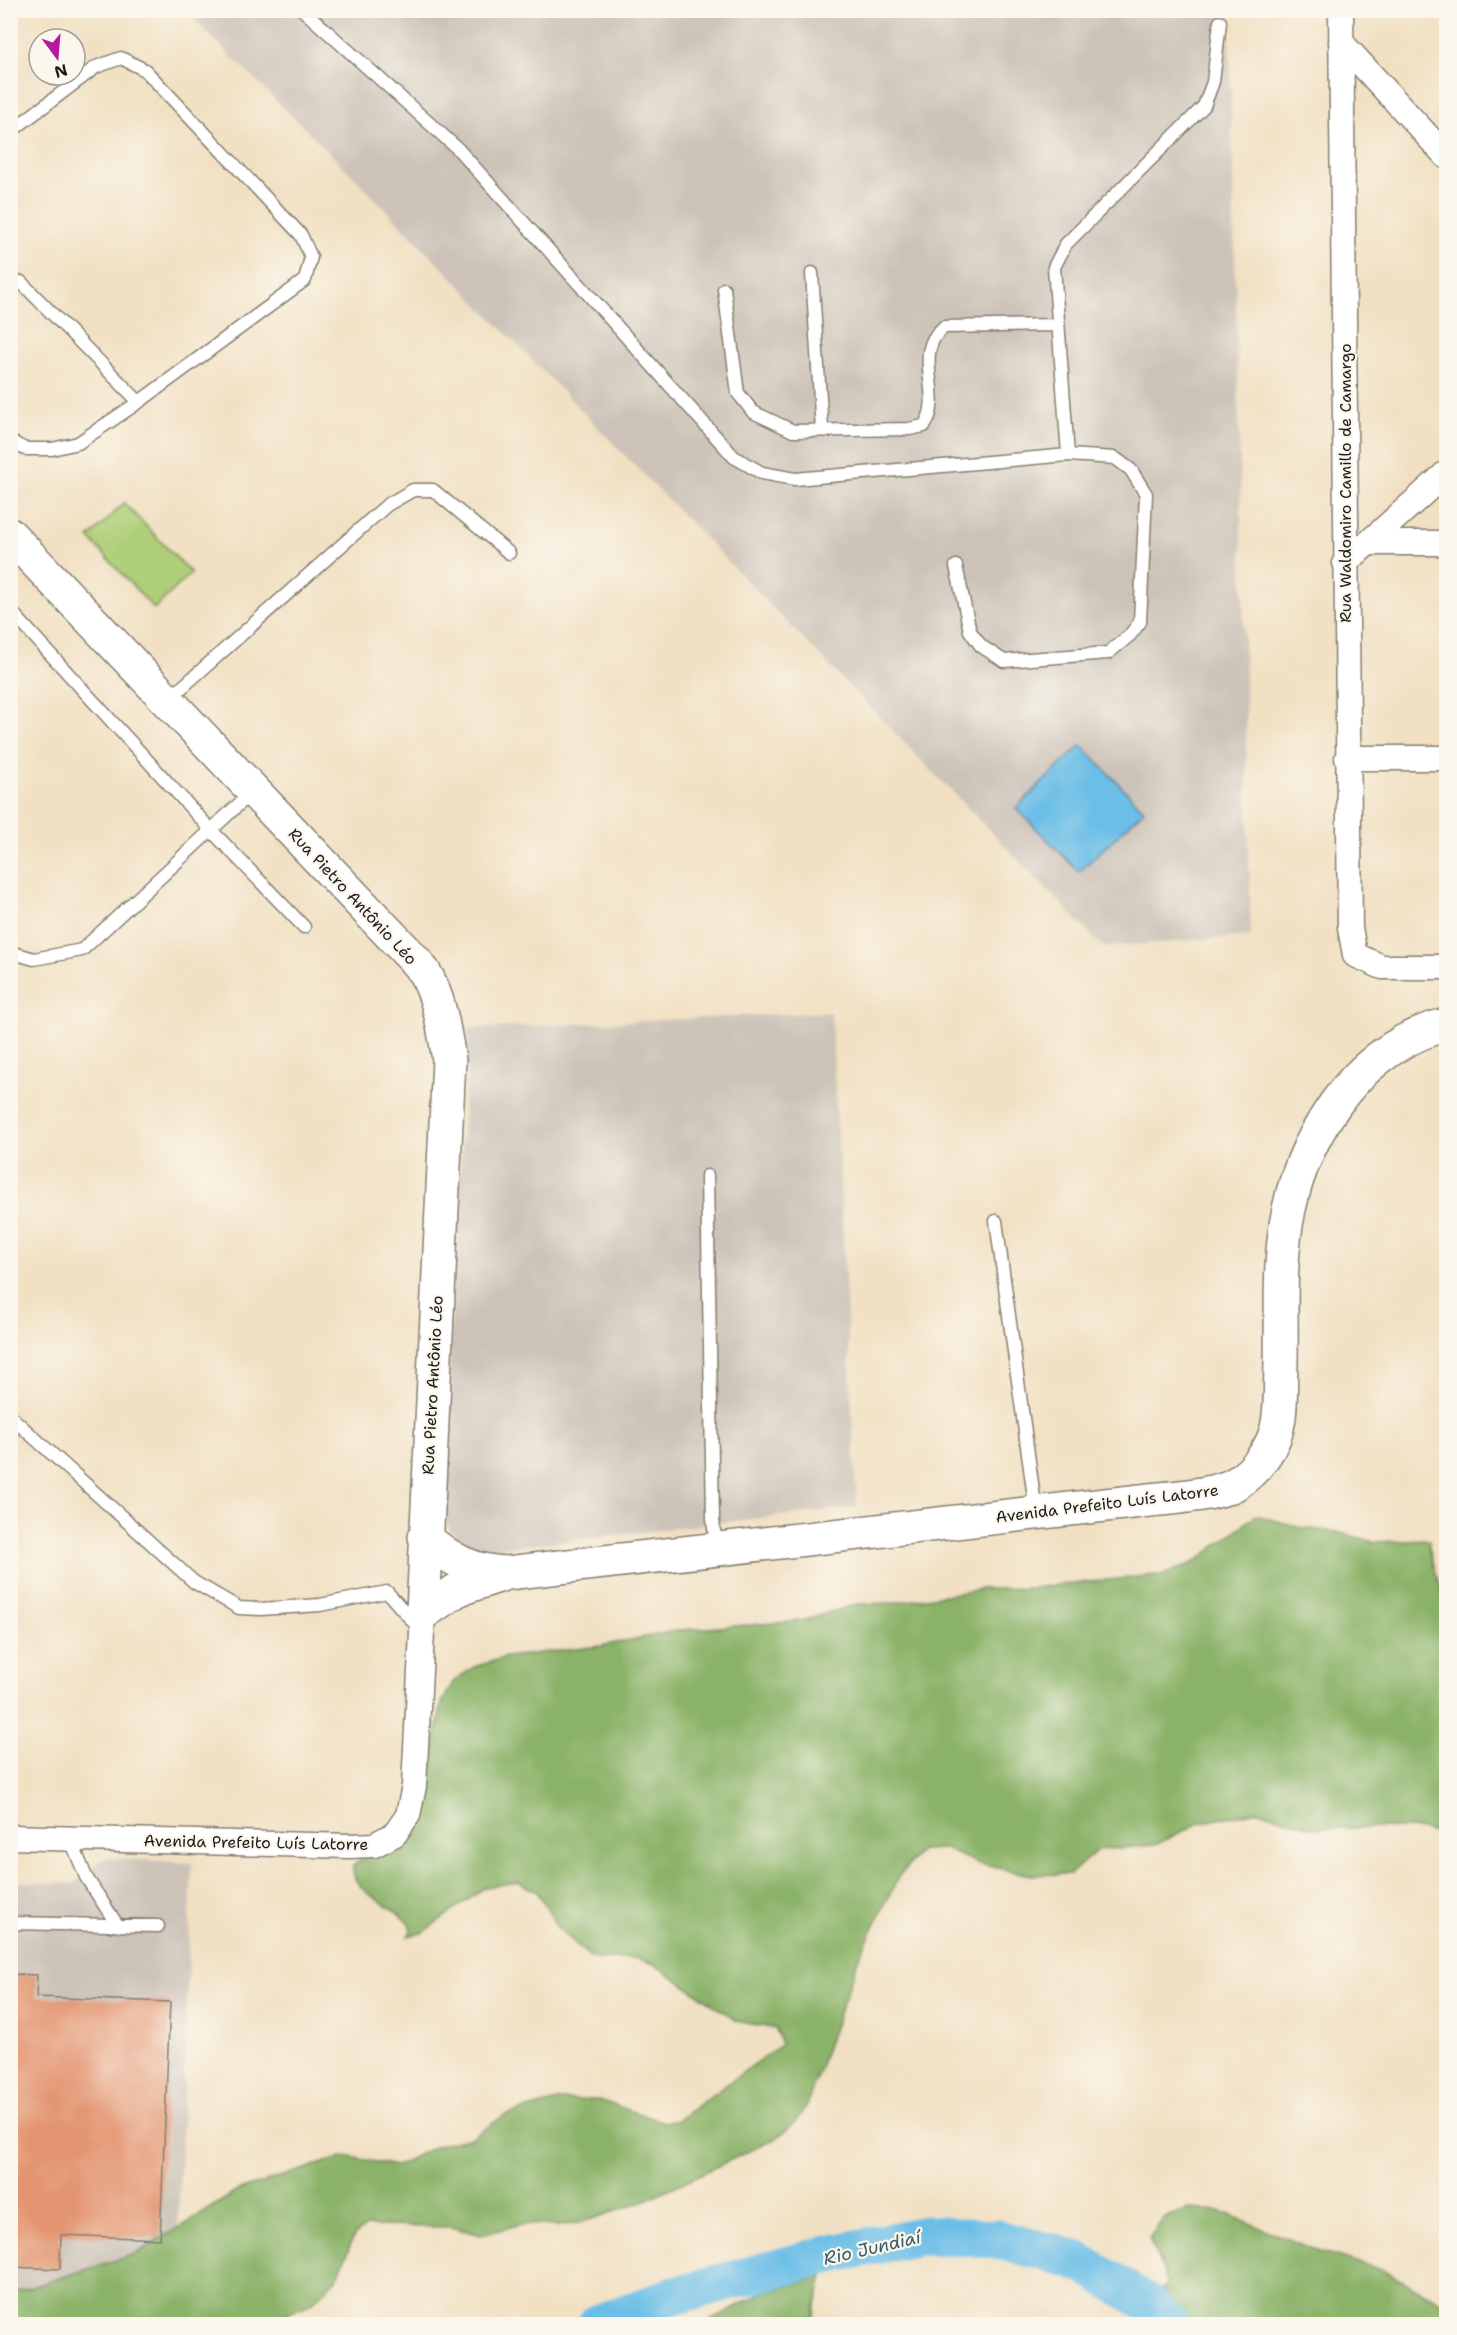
<svg xmlns="http://www.w3.org/2000/svg" width="1457" height="2335" viewBox="0 0 1457 2335" font-family="'Shantell Sans',sans-serif">
<rect width="100%" height="100%" fill="#fbf7ec"/>
<filter id="ink" filterUnits="userSpaceOnUse"><feTurbulence type="fractalNoise" baseFrequency=".0167" numOctaves="2"/><feDisplacementMap in="SourceGraphic" scale="12" xChannelSelector="R" yChannelSelector="G"/><feConvolveMatrix kernelMatrix="1 2 1 2 8 2 1 2 1" color-interpolation-filters="sRGB"/></filter>
<filter id="wash" filterUnits="userSpaceOnUse"><feTurbulence type="fractalNoise" baseFrequency=".008" numOctaves="4" result="noise"/><feDisplacementMap in="SourceGraphic" scale="24" xChannelSelector="R" yChannelSelector="G"/><feGaussianBlur stdDeviation="1.35" result="paint"/><feColorMatrix in="noise" values="0 0 0 0 0 0 0 0 0 0 0 0 0 0 0 0 0 1.4 0 .05"/><feComposite in="paint" operator="in"/></filter>
<g filter="url(#wash)">
<rect width="100%" height="100%" fill="#f1e0c2"/>
<path fill="#ccc2b8" d="M185 11H1229L1251 936 1103 947 360 183Z
M831 1012 857 1507 484 1550 475 1549 459 1541 450 1529 441 1507 468 1029Z
M104 1858 192 1863 177 2253 11 2294V1882L73 1884Z"/>
<path fill="#aecf77" stroke="#65764a" stroke-width="1.5" d="M124 503 191 573 154 609 89 538Z"/>
<path fill="#8ab268" stroke="#536742" stroke-width="1.5" d="M1256 1515 1302 1528 1337 1532 1374 1542 1429 1540V1547L1441 1591 1446 1593V1834L1410 1828H1313L1258 1811 1199 1823 1155 1845 1097 1850 1070 1874 1030 1875 979 1864 945 1849 921 1850 899 1876 859 1957 807 2104 795 2123 775 2139 639 2203 583 2222 557 2226 522 2224 481 2235 451 2227 367 2226 354 2236 337 2278 312 2303 263 2324H11L10 2294 138 2253 239 2190 345 2156 396 2166 436 2146 471 2138 505 2115 561 2100H599L664 2122 676 2121 781 2045 776 2029 737 2021 654 1964 636 1958 599 1960 590 1957 557 1927 538 1893 519 1882 486 1887 422 1933 408 1936 411 1930C409 1926 408 1921 404 1918 388 1902 351 1893 353 1866L365 1855 414 1825 425 1794 442 1703 453 1682 474 1667 506 1657 601 1646 680 1630 801 1621 857 1604 895 1603 982 1589 1031 1588 1166 1574 1195 1562Z
M1188 2209 1220 2211 1313 2249 1382 2270 1446 2304V2324H1194L1177 2311 1161 2289 1168 2282 1149 2238 1164 2218Z
M823 2276 812 2324H704L766 2291Z"/>
<path fill="#6bbee7" stroke="#446d82" stroke-width="1.5" d="M1081 745 1144 810 1079 872 1016 808Z"/>
<g fill="none" stroke-linecap="round" stroke-linejoin="round">
<path stroke="#6bbee7" stroke-width="39" d="M597 2324 677 2295 827 2255 925 2235 996 2239 1074 2259 1143 2300 1169 2324"/>
</g>
<g id="blocks">
<path fill="#e39571" d="M10 1974 37 1975 36 1997 170 2002 160 2239 61 2235 60 2269 10 2267Z"/>
</g>
</g>
<g filter="url(#ink)">
<use href="#blocks" fill-opacity="0" stroke="#867e6f" stroke-width="1.5"/>
<g fill="none" stroke-linecap="round" stroke-linejoin="round">
<g stroke="#867e6f" stroke-width="15">
<path id="lane" d="M303 10 458 149 734 457 762 473 795 479 1068 455 1115 458 1131 470 1146 494 1140 622 1130 635 1108 653 1004 661 981 646 970 631 956 566
M10 132 96 67 121 58 145 70 301 235 311 257 305 280 139 402 78 443 52 449H25L10 441
M812 273 822 430
M21 282 139 402
M724 289 738 393 753 412 793 431 909 429 924 426C946 396 910 353 944 327L1058 325
M1068 455 1054 267 1066 244 1204 106 1213 82 1220 22
M10 610 211 830 304 927
M169 699 387 505 413 490H433L509 553
M10 952 34 959 82 950 252 792
M707 1176 713 1519 716 1548
M996 1221 1036 1512
M10 1416 194 1582 239 1608 261 1609 320 1605 387 1592 417 1626
M70 1838 86 1877 118 1926
M10 1923 158 1926"/>
</g>
<g stroke="#867e6f" stroke-width="27">
<path id="street" d="M1341 10 1350 928 1355 955 1382 967H1446
M1341 42 1446 156
M1368 543 1446 473
M1345 563 1368 543H1446
M1347 758H1446
M10 1837 350 1846 374 1845 395 1834 408 1815 414 1786 423 1613"/>
</g>
<g stroke="#867e6f" stroke-width="36">
<path id="secondary" d="M10 535 408 953C414 959 419 965 424 972 439 994 445 1034 449 1060L423 1613
M425 1537C449 1560 474 1572 507 1573L1132 1502C1158 1498 1218 1497 1238 1482 1255 1471 1270 1451 1276 1432 1282 1411 1280 1385 1281 1364 1282 1313 1278 1259 1289 1209 1298 1166 1318 1125 1345 1091 1369 1061 1408 1033 1446 1025
M423 1613 457 1590 504 1574"/>
</g>
<use href="#lane" stroke="#fff" stroke-width="12"/>
<use href="#street" stroke="#fff" stroke-width="24"/>
<use href="#secondary" stroke="#fff" stroke-width="33"/>
</g>
</g>
<g text-anchor="middle" stroke-width="4.5" stroke-linejoin="round" paint-order="stroke">
<g font-size="16" fill="#1c1c1c" stroke="#fbf7ec">
<text transform="translate(1345 483) rotate(-90)" y="6">Rua Waldomiro Camillo de Camargo</text>
<text transform="translate(353 896) rotate(47)" y="6">Rua Pietro Antônio Léo</text>
<text transform="translate(432 1385) rotate(-87)" y="6">Rua Pietro Antônio Léo</text>
<text transform="translate(1107 1503) rotate(-7)" y="6">Avenida Prefeito Luís Latorre</text>
<text transform="translate(256 1842) rotate(1)" y="6">Avenida Prefeito Luís Latorre</text>
</g>
<g font-size="18" font-style="italic" fill="#3c5d6d" stroke="#fbf7ec">
<text transform="translate(872 2248) rotate(-13)" y="6">Rio Jundiaí</text>
</g>
</g>
<rect width="1457" height="2335" fill="none" stroke="#fbf7ec" stroke-width="36"/>
<g transform="translate(57 57) rotate(164)"><circle r="28" fill="#fbf7ec" stroke="#a29f99" stroke-width="1.5"/>
<path d="M0-4.5L10 22L0 15L-10 22Z" fill="#b5179e"/>
<text y="-9" font-size="16" font-weight="bold" text-anchor="middle" fill="#1c1c1c">N</text>
</g>
</svg>
